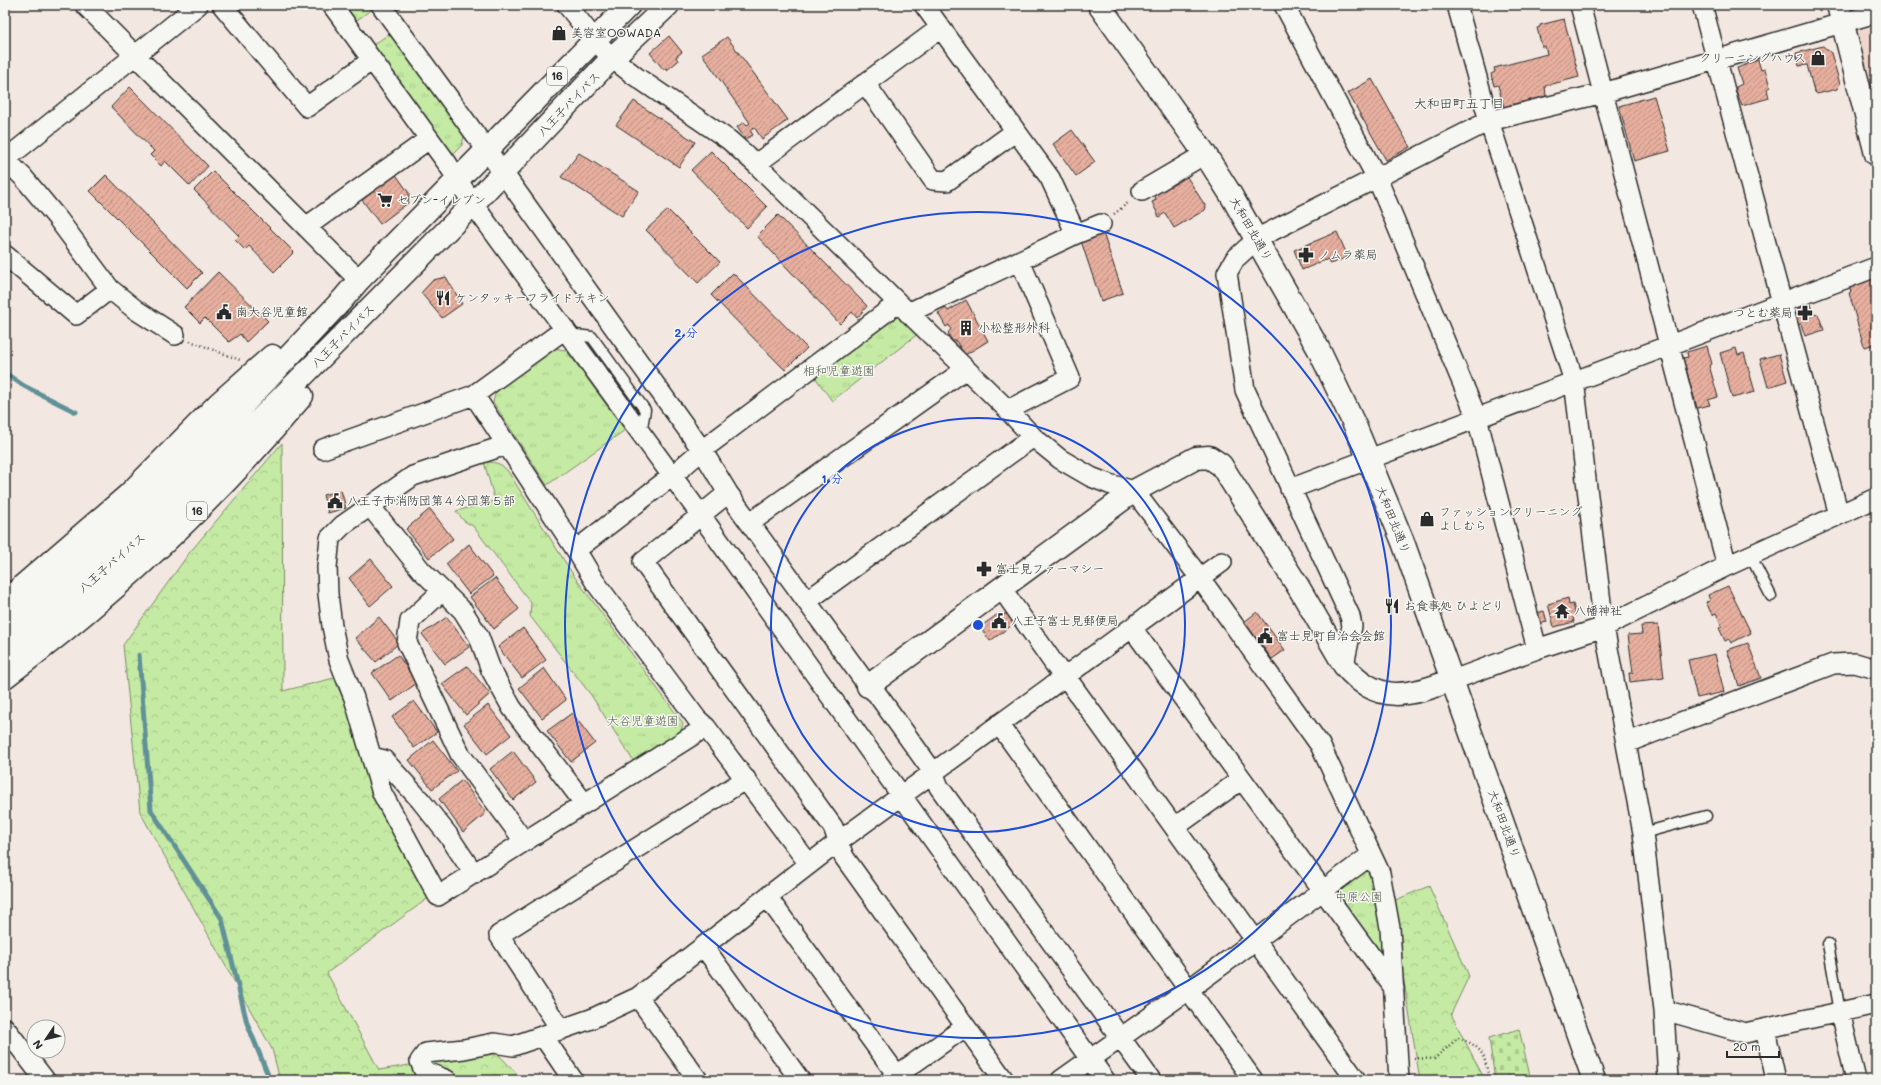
<svg xmlns="http://www.w3.org/2000/svg" width="1881" height="1085" viewBox="0 0 1881 1085" font-family="Mali,'Klee One',sans-serif">
<defs>
<pattern id="forest-crowns" width="20" height="18" patternUnits="userSpaceOnUse"><rect width="20" height="18" fill="#c5eaa3"/><path d="M2 6a3 3 0 1 1 6 0M12 15a3 3 0 1 1 6 0" fill="none" stroke="#a9c98c"/></pattern>
<pattern id="cemetery-stones" width="16" height="16" patternUnits="userSpaceOnUse"><rect width="16" height="16" fill="#c5eaa3"/><path d="M2 7V4a2 2 0 0 1 4 0v3zM10 15v-3a2 2 0 0 1 4 0v3z" fill="#a9c98c"/></pattern>
<pattern id="park-tufts" width="24" height="20" patternUnits="userSpaceOnUse"><rect width="24" height="20" fill="#c5eaa3"/><path d="M3 7l-1-3M5 7V3M7 7l1-3M15 17l-1-3M17 17v-4M19 17l1-3" fill="none" stroke="#a9c98c"/></pattern>
<pattern id="building-hatch" width="6" height="6" patternUnits="userSpaceOnUse"><rect width="6" height="6" fill="#e7af9e"/><path d="M-1 1l2-2M0 6l6-6M5 7l2-2" fill="none" stroke="#bb8f81"/></pattern>
</defs>
<rect width="100%" height="100%" fill="#f3e8e1"/>
<filter id="ink" filterUnits="userSpaceOnUse"><feTurbulence type="fractalNoise" baseFrequency=".025" numOctaves="2"/><feDisplacementMap in="SourceGraphic" scale="8" xChannelSelector="R" yChannelSelector="G"/><feConvolveMatrix kernelMatrix="1 2 1 2 8 2 1 2 1" color-interpolation-filters="sRGB"/></filter>
<g filter="url(#ink)">
<path fill="#efd7cd" d="M1876 26V122L1851 32Z"/>
<path fill="url(#forest-crowns)" stroke="#788a67" d="M282 443 283 691 334 678 431 896 327 973 379 1070 495 1051 523 1080H280L272 1049 140 812 123 645 190 552Z
M1429 886 1469 976 1451 1014 1485 1080H1420L1391 902Z"/>
<path fill="url(#cemetery-stones)" stroke="#788a67" d="M1519 1029 1531 1080H1495L1489 1038Z"/>
<path fill="url(#park-tufts)" stroke="#788a67" fill-rule="evenodd" d="M338 5H376L465 132 462 145 454 153 444 151ZM375 7 392 32 370 47 353 23Z
M898 303 924 329 832 401 810 370Z
M552 348 566 350 625 430 547 485 493 402 496 390Z
M484 462C494 462 499 462 507 470L574 576 683 723 680 735 634 762 591 695 530 616 531 603 473 526 464 521 456 511 495 501Z
M1371 855 1394 988 1323 892Z"/>
<g fill="none" stroke-linecap="round" stroke-linejoin="round">
<path stroke="#609197" stroke-width="5" d="M5 373 24 386 76 412
M139 655 151 810 222 919 247 1023 270 1080"/>
</g>
<path fill="url(#building-hatch)" stroke="#2b2b2b" d="M1564 19 1579 77 1545 86 1546 96 1504 108 1498 85 1494 86 1491 74 1495 72 1494 68 1547 54 1545 46 1542 47 1537 28 1540 27V25Z
M669 36 682 52 676 57 678 61 667 70 666 68 664 70 650 53Z
M727 37 788 120 762 139 754 127 750 130 753 135 745 139 737 127 744 122 747 125 750 123 702 54Z
M1823 46 1831 53 1840 84 1837 89 1817 94 1814 91 1807 65 1799 66 1796 53Z
M1758 60 1761 70 1765 69 1770 87 1767 89 1769 98 1742 106 1736 91V87L1742 84 1737 68Z
M1372 79 1410 147 1386 160 1348 93Z
M130 87 208 166 190 186 165 161 161 166 150 155 154 151 111 107Z
M1654 96 1670 151 1634 161 1619 106Z
M634 101 695 142 679 167 616 125Z
M5 123 10 129 5 133Z
M1072 130 1095 162 1076 176 1053 144Z
M711 151 767 207 747 228 691 170Z
M579 153 639 191 622 216 561 177Z
M213 171 294 252 274 272 249 246 245 250 235 240 239 236 194 190Z
M394 172 409 193 408 203 380 224 360 197Z
M106 175 202 273 187 288 90 191Z
M1182 175 1187 177 1206 207 1205 210 1174 228 1165 213 1159 217 1152 202 1156 200 1154 192Z
M668 210 720 262 698 283 646 230Z
M778 215 867 306 857 318 852 312 840 324 757 236Z
M1337 232 1348 257 1330 264 1328 259 1302 270 1294 250Z
M1103 233 1123 293 1101 301 1081 241Z
M218 272 268 321 246 342 240 334 229 342 205 318 200 323 184 307Z
M733 273 807 348 785 370 711 295Z
M446 277 462 304 442 318 421 293 433 280Z
M1876 277V312L1872 313 1876 328V344L1864 347 1849 293 1851 292 1850 289 1856 283Z
M966 300 988 341 965 355 956 341H952L948 333 951 329 949 325 946 327 938 313 946 308 948 311Z
M1811 304 1814 315 1818 314 1824 330 1805 336 1801 324 1797 325 1794 315 1799 313 1798 308Z
M1707 346 1712 364 1709 365 1718 397 1708 400 1710 405 1697 408 1683 358 1688 357 1687 352Z
M1736 348 1738 355 1744 353 1755 392 1732 398 1720 353Z
M1779 354 1787 381 1768 387 1760 359Z
M341 490 346 508 328 513 323 495Z
M430 509 453 539 429 558 406 529Z
M469 544 493 576 469 594 446 564Z
M371 559 393 586 370 606 349 578Z
M495 578 519 609 494 629 470 597Z
M1728 586 1751 633 1731 643 1729 639 1725 641 1719 628 1722 626 1716 613 1712 615 1706 602 1710 601 1708 595Z
M1568 598 1569 605 1573 604 1576 616 1573 617 1574 622 1554 627 1548 604Z
M1544 611 1547 622 1539 624 1536 613Z
M1257 612 1285 650 1272 659 1244 622Z
M998 614H1007L1015 623 990 641 980 627Z
M379 617 399 643 376 662 355 638Z
M447 617 469 647 445 664 422 634Z
M1658 625 1664 678 1630 682 1629 673H1633L1628 635 1642 634 1641 626Z
M523 628 546 660 522 678 498 647Z
M1748 643 1761 678 1739 686 1727 650Z
M1715 654 1724 692 1697 698 1688 660Z
M398 655 417 683 392 701 372 673Z
M467 666 490 694 466 715 442 684Z
M544 668 566 700 542 718 519 688Z
M414 701 437 732 414 748 392 717Z
M488 705 511 735 487 754 464 724Z
M572 713 595 743 571 762 547 731Z
M433 740 457 771 432 789 409 760Z
M513 751 536 782 513 800 490 769Z
M462 780 486 813 463 832 439 799Z"/>
<g fill="none" stroke-linecap="round" stroke-linejoin="round">
<g stroke="#2b2b2b" stroke-width="13">
<path id="service" d="M568 334 592 337 645 410 641 433
M1750 555 1771 596
M1643 833 1706 816
M1828 944 1840 1012"/>
</g>
<g stroke="#2b2b2b" stroke-width="22">
<path id="minor" d="M85 5 359 280
M222 5 307 107 372 60
M332 5 447 163 473 204 700 514 1105 1080
M381 5 486 149 702 450 728 493 868 686 877 694 933 772 939 787 1151 1080
M567 5 594 39 612 58 635 76 729 140 756 164 1008 410 1033 437 1060 459 1091 477 1109 484 1134 491 1200 578 1320 745 1380 873 1390 928 1399 1080
M1284 5 1377 178 1477 418 1537 649
M1457 5 1489 121 1574 381 1604 627 1643 833 1664 1010 1668 1080
M1580 5 1727 566
M1702 5 1839 515
M865 83 933 180 947 181 1016 131
M5 159 23 177 58 219 110 289 136 310 175 335
M6 159 198 5
M756 164 940 28
M1142 191 1205 154
M306 227 429 139
M1076 234 1101 224
M5 255 76 315 110 289
M908 313 1076 234 1050 178 924 5
M474 395 576 550 595 582 697 719 706 727 809 864
M1008 410 1070 378 1020 261
M506 445 413 476 343 525 330 538 327 567 328 594 332 626 339 660 354 698 382 793 438 896 706 727
M323 449 474 395 565 329
M1290 489 1876 267
M728 493 643 562 833 827 844 857 1004 1080
M370 506 421 570 463 611 479 637 491 670 512 708 584 803
M751 522 966 369
M576 550 672 476 702 450 898 303
M1002 589 1064 678
M442 591 410 621 407 643 460 754 524 841
M807 601 1033 437
M1132 628 1394 988
M1344 665 1352 626 1350 616 1245 390 1227 273 1235 259 1258 238 1489 121 1603 93 1876 13
M1066 677 1356 1080
M1453 680 1537 649 1604 627 1727 566 1876 498
M999 724 1253 1080
M1626 743 1833 664 1855 663 1876 669
M372 757 384 760 421 801 448 835 474 874
M1175 827 1242 779
M768 898 897 1075
M704 947 800 1080
M638 997 698 1080
M1664 1010 1745 1033 1876 1004
M1840 1012 1856 1080
M5 1028 45 1080
M1765 1029 1776 1080
M561 1030 499 935 746 779
M543 1036 573 1080
M447 1080 424 1071 420 1061 426 1053 464 1049 494 1043 513 1046 591 1019 638 997 838 842 1222 562
M890 1080 965 1027
M1061 1080 1188 990 1371 855"/>
</g>
<g stroke="#2b2b2b" stroke-width="25">
<path id="tertiary" d="M1099 5 1205 154 1231 195 1318 348 1356 428 1403 542 1594 1080
M1838 5 1876 154
M868 686 1134 491 1196 458 1209 457 1221 465 1299 588 1344 665C1378 706 1408 696 1453 680"/>
</g>
<g stroke="#2b2b2b" stroke-width="25">
<path id="trunk" d="M5 601 128 495 219 403 272 356
M5 625C48 589 93 554 134 515 206 446 274 372 342 300L359 280 629 5
M5 653 98 576 182 498 473 204 612 58 668 5
M5 677C114 595 215 501 302 396"/>
</g>
<path stroke="#2b2b2b" stroke-width="2.5" stroke-dasharray="1 3" stroke-linecap="butt" d="M1114 214 1129 202
M190 341 240 360
M1414 1058 1434 1059 1458 1038C1483 1046 1485 1056 1489 1080
M1562 1080 1574 1078"/>
<use href="#service" stroke="#f6f6f2" stroke-width="10"/>
<use href="#minor" stroke="#f6f6f2" stroke-width="19"/>
<use href="#tertiary" stroke="#f6f6f2" stroke-width="22"/>
<use href="#trunk" stroke="#f6f6f2" stroke-width="22"/>
</g>
</g>
<g fill="none" stroke="#1d4ed8" stroke-width="2">
<circle cx="978" cy="625" r="207"/>
<circle cx="978" cy="625" r="413"/>
</g>
<defs>
<g id="shop-bare" transform="scale(1.2)"><path d="M-5-2.5h2.3a2.7 3.5 0 0 1 5.4 0H5L5.5 6h-11ZM-1.5-2.5h3a1.5 2.3 0 0 0-3 0Z" fill="#2b2b2b" stroke="#f6f6f2" stroke-width="2.5" paint-order="stroke"/></g>
<g id="supermarket-bare" transform="scale(1.2)"><path d="M-6-5.5h2.5l.6 2H6L4.5 2H-2.5L-4.4-4H-6ZM-1.5 3.2a1.3 1.3 0 1 0 .1 0ZM3 3.2a1.3 1.3 0 1 0 .1 0Z" fill="#2b2b2b" stroke="#f6f6f2" stroke-width="2.5" paint-order="stroke"/></g>
<g id="pharmacy-bare" transform="scale(1.2)"><path d="M-2-6h4v4h4v4h-4v4h-4v-4h-4v-4h4Z" fill="#2b2b2b" stroke="#f6f6f2" stroke-width="2.5" paint-order="stroke"/></g>
<g id="restaurant-bare" transform="scale(1.2)"><path d="M-5-6h1v4h1v-4h1v4h1v-4h1v5L-1.5 .5V6h-2V.5L-5-1ZM5-6V6H3V1.5H1.5Q1.5-4 5-6Z" fill="#2b2b2b" stroke="#f6f6f2" stroke-width="2.5" paint-order="stroke"/></g>
<g id="civic-bare" transform="scale(1.2)"><path d="M-.6-6.5H3V-4.5H.6V-3L4-1V1h2V6H-6V1h2V-1L-.6-3ZM-1.2 2.5V6h2.4V2.5Z" fill="#2b2b2b" stroke="#f6f6f2" stroke-width="2.5" paint-order="stroke"/></g>
<g id="building-bare" transform="scale(1.2)"><path d="M-4-6H4V6H1V3H-1V6H-4ZM-2.5-4.3h1.7v1.8h-1.7ZM.8-4.3h1.7v1.8H.8ZM-2.5-1h1.7V.8h-1.7ZM.8-1h1.7V.8H.8Z" fill="#2b2b2b" stroke="#f6f6f2" stroke-width="2.5" paint-order="stroke"/></g>
<g id="temple-bare" transform="scale(1.2)"><path d="M0-6L5-2H3V0L6.5 2.5H4V6H1.5V3h-3V6H-4V2.5H-6.5L-3 0V-2H-5Z" fill="#2b2b2b" stroke="#f6f6f2" stroke-width="2.5" paint-order="stroke"/></g>
</defs>
<g fill-rule="evenodd">
<use href="#shop-bare" x="559" y="33"/>
<use href="#shop-bare" x="1818" y="58"/>
<use href="#supermarket-bare" x="385" y="200"/>
<use href="#pharmacy-bare" x="1306" y="255"/>
<use href="#restaurant-bare" x="443" y="298"/>
<use href="#civic-bare" x="224" y="312"/>
<use href="#pharmacy-bare" x="1805" y="313"/>
<use href="#building-bare" x="966" y="328"/>
<use href="#civic-bare" x="335" y="501"/>
<use href="#shop-bare" x="1427" y="519"/>
<use href="#pharmacy-bare" x="984" y="569"/>
<use href="#restaurant-bare" x="1392" y="606"/>
<use href="#temple-bare" x="1562" y="611"/>
<use href="#civic-bare" x="999" y="621"/>
<use href="#civic-bare" x="1265" y="636"/>
</g>
<g text-anchor="middle" stroke-width="3" stroke-linejoin="round" paint-order="stroke">
<g fill="#f6f6f2" stroke="#686867" stroke-width="1">
<rect x="547" y="67" width="20" height="18" rx="3"/>
<rect x="187" y="502" width="20" height="18" rx="3"/>
</g>
<g font-size="11" font-weight="bold" fill="#2b2b2b">
<text x="557" y="80">16</text>
<text x="197" y="515">16</text>
</g>
<g font-size="12" fill="#2b2b2b" stroke="#f6f6f2" text-anchor="start">
<text x="571" y="37">美容室OOWADA</text>
<text x="1806" y="62" text-anchor="end">クリーニングハウス</text>
<text x="397" y="204">セブン-イレブン</text>
<text x="1318" y="259">ノムラ薬局</text>
<text x="455" y="302">ケンタッキーフライドチキン</text>
<text x="236" y="316">南大谷児童館</text>
<text x="1793" y="317" text-anchor="end">つとむ薬局</text>
<text x="978" y="332">小松整形外科</text>
<text x="347" y="505">八王子市消防団第４分団第５部</text>
<text x="1439" y="516">ファッションクリーニング<tspan x="1439" dy="14">よしむら</tspan></text>
<text x="996" y="573">富士見ファーマシー</text>
<text x="1404" y="610">お食事処 ひよどり</text>
<text x="1574" y="615">八幡神社</text>
<text x="1011" y="625">八王子富士見郵便局</text>
<text x="1277" y="640">富士見町自治会会館</text>
</g>
<g font-size="12" fill="#2b2b2b" stroke="#f6f6f2">
<text transform="translate(569 104) rotate(-46)" y="4">八王子バイパス</text>
<text transform="translate(1251 229) rotate(60)" y="4">大和田北通り</text>
<text transform="translate(343 336) rotate(-45)" y="4">八王子バイパス</text>
<text transform="translate(1393 520) rotate(68)" y="4">大和田北通り</text>
<text transform="translate(112 563) rotate(-41)" y="4">八王子バイパス</text>
<text transform="translate(1504 824) rotate(70)" y="4">大和田北通り</text>
</g>
<g font-size="12" fill="#525b49" stroke="#f6f6f2">
<text x="839" y="375">相和児童遊園</text>
<text x="643" y="725">大谷児童遊園</text>
<text x="1359" y="901">中原公園</text>
</g>
<g font-size="13" fill="#2b2b2b" stroke="#f6f6f2">
<text x="1459" y="108">大和田町五丁目</text>
</g>
</g>
<circle cx="978" cy="625" r="6" fill="#1d4ed8" stroke="#f6f6f2" stroke-width="2"/>
<g font-size="12" text-anchor="middle" font-weight="bold" fill="#1d4ed8" stroke="#f6f6f2" stroke-width="3" stroke-linejoin="round" paint-order="stroke">
<text x="686" y="337">2 分</text>
<text x="832" y="483">1 分</text>
</g>
<rect width="1881" height="1085" fill="none" stroke="#f6f6f2" stroke-width="20"/>
<rect x="10" y="10" width="1861" height="1065" fill="none" stroke="#2b2b2b" stroke-width="1.5" filter="url(#ink)"/>
<g transform="translate(46 1039) rotate(235)"><circle r="19" fill="#f6f6f2" stroke="#a5a5a2"/>
<path d="M0-3L7 15L0 10L-7 15Z" fill="#2b2b2b"/>
<text y="-6" font-size="11" font-weight="bold" text-anchor="middle" fill="#2b2b2b">N</text>
</g>
<path d="M1727 1051v6h52v-6" fill="none" stroke="#2b2b2b" stroke-width="2"/>
<text x="1733" y="1051" font-size="12" fill="#2b2b2b" stroke="#f6f6f2" stroke-width="3" paint-order="stroke">20 m</text>
</svg>
